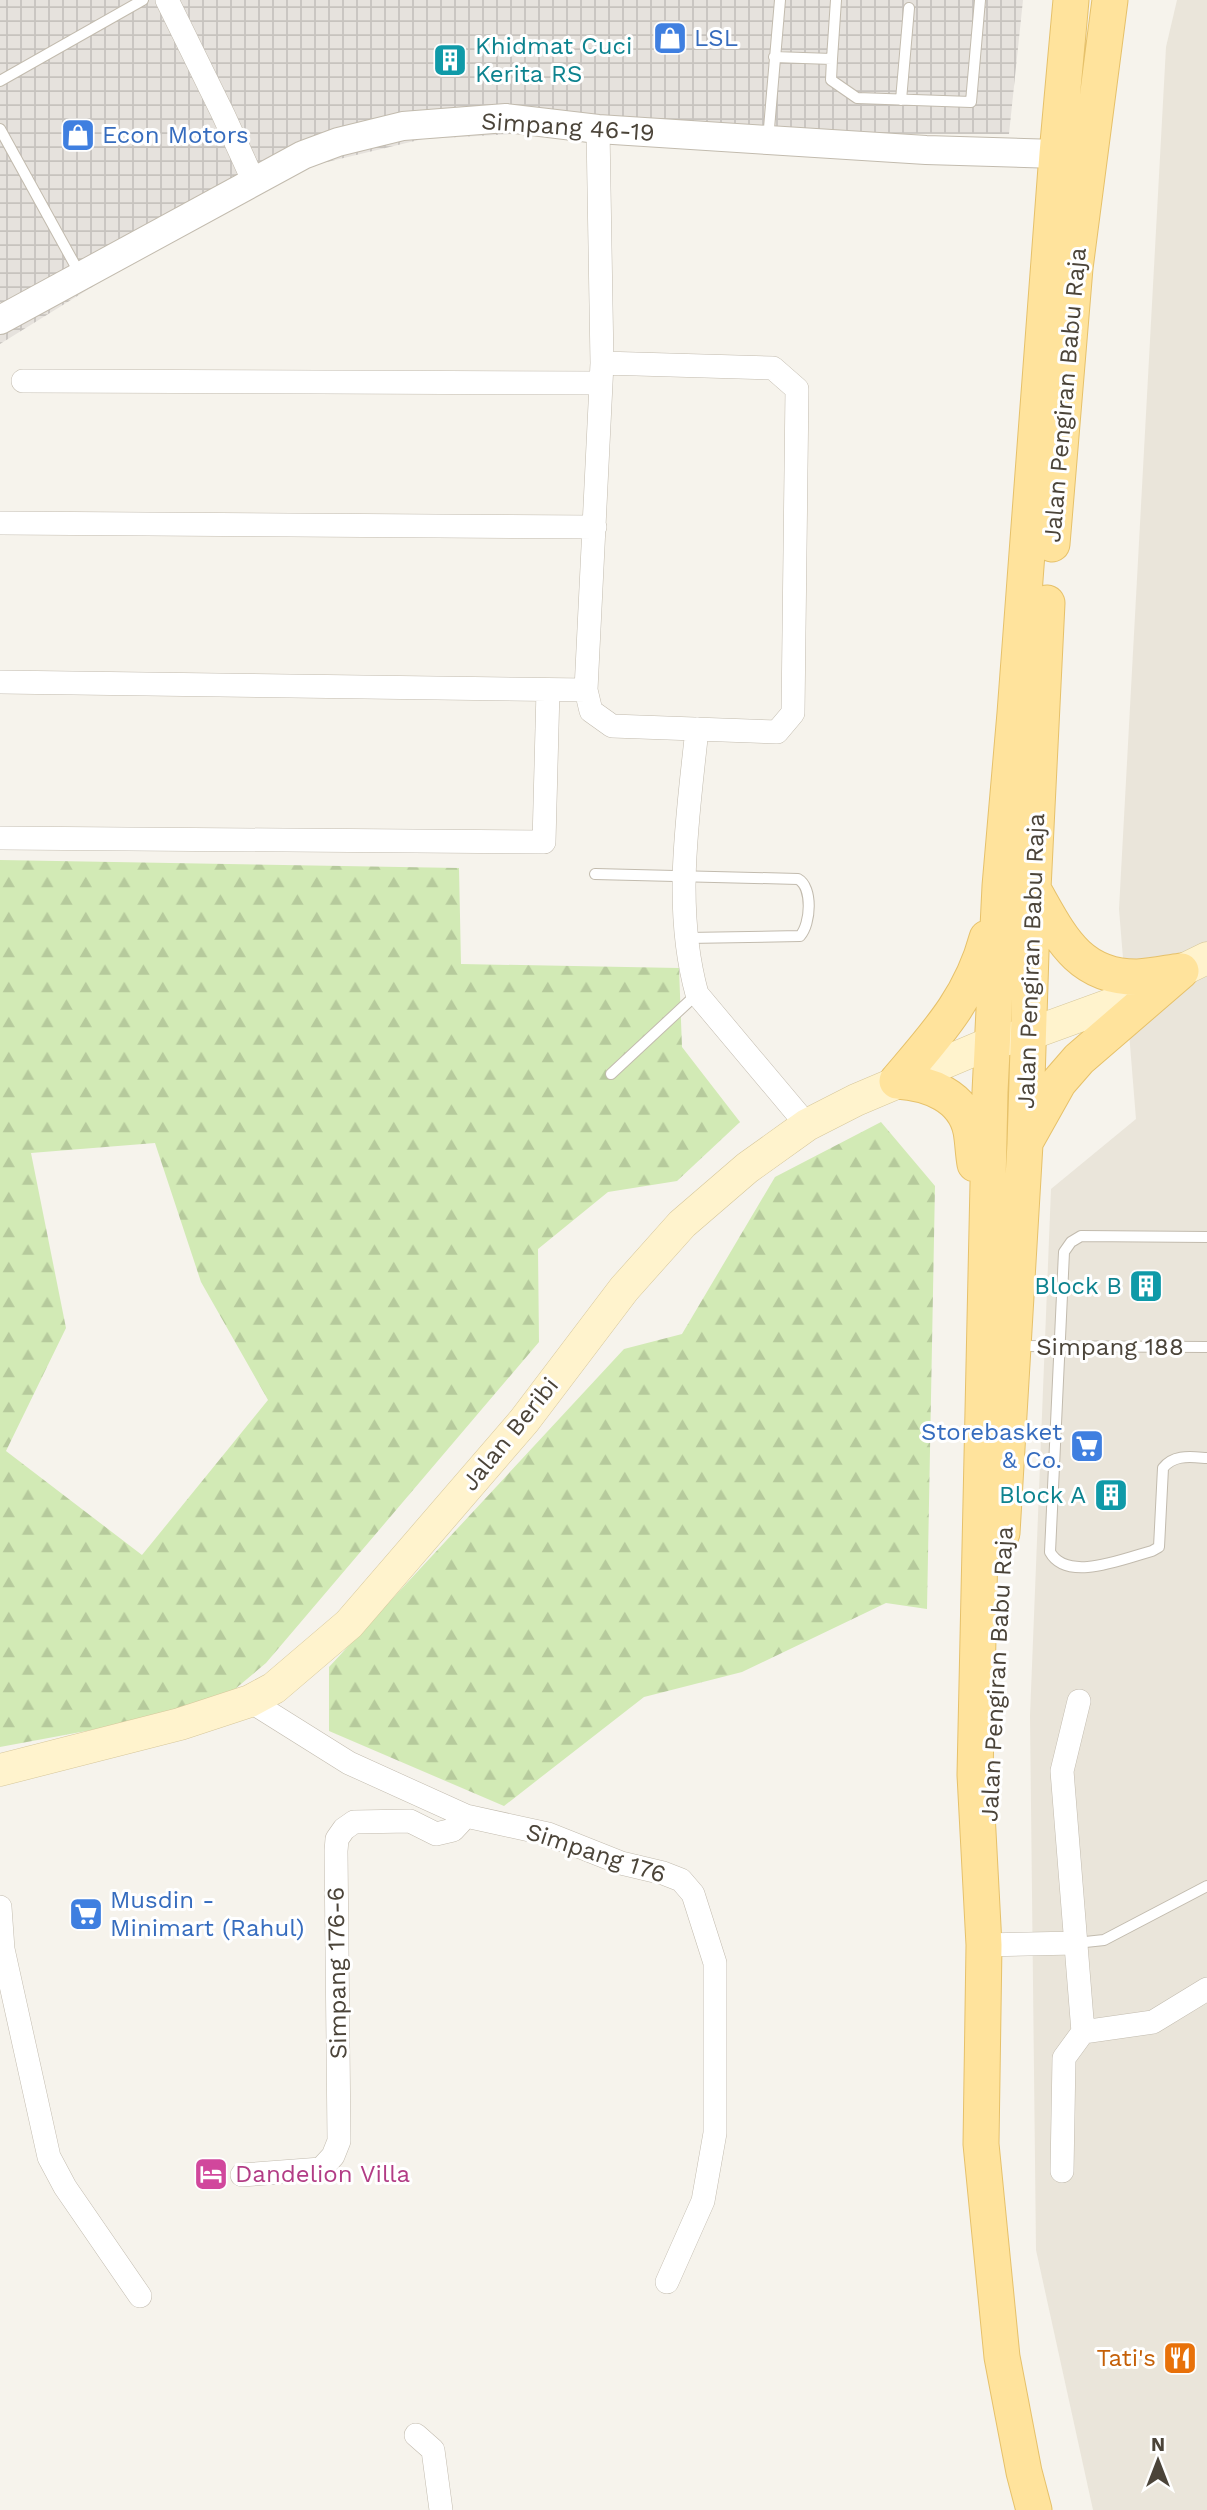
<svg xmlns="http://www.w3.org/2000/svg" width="1207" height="2510" viewBox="0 0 1207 2510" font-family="'Work Sans',sans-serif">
<defs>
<pattern id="industrial-grid" width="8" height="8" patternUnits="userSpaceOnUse" patternTransform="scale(1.75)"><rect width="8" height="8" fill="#e6e2dd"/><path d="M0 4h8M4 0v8" fill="none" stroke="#c7c3be"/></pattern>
<pattern id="forest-firs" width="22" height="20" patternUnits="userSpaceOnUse" patternTransform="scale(1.75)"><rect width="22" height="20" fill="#d2eab5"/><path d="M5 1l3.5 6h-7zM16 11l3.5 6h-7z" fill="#b6ca9c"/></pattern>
</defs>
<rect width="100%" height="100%" fill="#f6f3ec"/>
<path fill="#eae5da" d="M1177 0H1207V2510H1093L1036 2250 1030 1716 1051 1189 1136 1119 1119 909 1166 47Z"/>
<path fill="url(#industrial-grid)" d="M0 0H1023L1009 134 532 133 423 139 302 168 208 215 0 344Z"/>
<path fill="url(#forest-firs)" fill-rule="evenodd" d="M0 860 459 868 461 964 679 968 682 1047 740 1122 677 1181 608 1192 538 1249 539 1342 266 1663 229 1694 156 1718 0 1747ZM155 1143 201 1282 268 1400 142 1555 6 1451 66 1328 31 1153Z
M881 1122 935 1186 927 1609 886 1603 742 1672 644 1697 504 1806 329 1731V1667L624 1349 682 1334 775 1177Z"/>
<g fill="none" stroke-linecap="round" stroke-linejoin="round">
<g stroke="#c2bbae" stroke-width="12">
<path id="service" d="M774 57 832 59 831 80 857 98 971 102 980 0
M832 59 836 0
M0 81 143 0
M901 100 909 8
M0 129 81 276
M768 140 780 0
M595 874 798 879C813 887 811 924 800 936L687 938
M611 1074 697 994
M1207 1237 1081 1236 1071 1242 1064 1252 1050 1552C1067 1583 1125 1558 1152 1551L1159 1547 1163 1468C1174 1454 1191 1457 1207 1458
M1017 1346 1207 1347
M1076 1943 1104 1940 1207 1886"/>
</g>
<g stroke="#c2bbae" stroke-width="24">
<path id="minor" d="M167 0 223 114 253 180
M598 129 602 363 586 690 591 711 612 726 777 732 793 713 797 389 773 368 602 363
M23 381 601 383
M0 523 595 527
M0 682 586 690
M697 729C688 817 673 907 697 994L807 1125
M0 838 544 842 548 690
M250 1701 349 1763 466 1816 548 1834 621 1863 663 1873 681 1880 693 1894 715 1963V2133L703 2201 667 2282
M0 1907 3 1949 49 2157 65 2187 140 2296
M984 1945 1076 1943
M1083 2032 1153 2022 1207 1989
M1062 2171 1064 2058 1083 2032 1062 1771 1079 1701
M242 2175 321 2169 333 2156 339 2141 336 1851 337 1839 344 1829 354 1822 410 1821 436 1834 453 1830 466 1816
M416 2435 433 2450 441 2510"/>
</g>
<g stroke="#c2bbae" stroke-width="30">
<path id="tertiary" d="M0 320 303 155 338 142 403 126 506 118 598 129 768 140 926 150 1057 154"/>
</g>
<g stroke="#d6c79b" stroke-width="33">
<path id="secondary" d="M0 1770 180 1724 250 1701 274 1688 349 1624 524 1421 624 1289 682 1224 747 1168 807 1125 856 1100 993 1042 1027 1035 1115 1003 1207 958"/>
</g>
<g stroke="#e6c16a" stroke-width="37">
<path id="primary" d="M1052 544 1075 268 1110 0
M1033 889C1059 934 1077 978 1138 977 1152 976 1167 973 1181 971
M897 1081C929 1083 964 1096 971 1131 973 1142 973 1153 975 1164
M897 1081C936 1035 971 998 987 938
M1027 1139 1059 1082 1079 1059 1181 971
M1002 1533 1025 1144 1033 889 1047 603
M1034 2510 1024 2472 1002 2357 981 2144 984 1945 975 1775 990 1092 1000 886 1015 713 1057 154 1071 0"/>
</g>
<use href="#service" stroke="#fff" stroke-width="10"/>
<use href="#minor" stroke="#fff" stroke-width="23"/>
<use href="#tertiary" stroke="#fff" stroke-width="28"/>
<use href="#secondary" stroke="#fff3cd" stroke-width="32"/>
<use href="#primary" stroke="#ffe39c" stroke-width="35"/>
</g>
<defs>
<g id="shop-square" transform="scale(1.75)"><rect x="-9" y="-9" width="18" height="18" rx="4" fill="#3f7fe0" stroke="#fff"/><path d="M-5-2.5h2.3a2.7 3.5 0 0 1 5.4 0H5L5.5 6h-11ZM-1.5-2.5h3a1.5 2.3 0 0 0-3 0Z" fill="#fff"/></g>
<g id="building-square" transform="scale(1.75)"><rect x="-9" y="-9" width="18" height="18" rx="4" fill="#0f9aa8" stroke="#fff"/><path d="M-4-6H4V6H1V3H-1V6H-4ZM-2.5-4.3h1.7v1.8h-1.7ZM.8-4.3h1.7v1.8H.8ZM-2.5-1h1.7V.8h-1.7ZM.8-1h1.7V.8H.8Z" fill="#fff"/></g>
<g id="supermarket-square" transform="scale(1.75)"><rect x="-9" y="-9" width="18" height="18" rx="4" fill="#3f7fe0" stroke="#fff"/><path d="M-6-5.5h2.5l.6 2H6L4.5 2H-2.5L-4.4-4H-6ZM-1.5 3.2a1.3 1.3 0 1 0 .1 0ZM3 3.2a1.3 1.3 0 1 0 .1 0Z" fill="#fff"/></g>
<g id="hotel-square" transform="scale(1.75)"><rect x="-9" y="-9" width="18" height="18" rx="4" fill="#d1479c" stroke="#fff"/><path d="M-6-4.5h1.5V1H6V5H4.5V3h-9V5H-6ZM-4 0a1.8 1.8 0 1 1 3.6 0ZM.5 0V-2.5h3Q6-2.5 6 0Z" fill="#fff"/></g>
<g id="restaurant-square" transform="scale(1.75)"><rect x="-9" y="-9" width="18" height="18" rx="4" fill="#e8710a" stroke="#fff"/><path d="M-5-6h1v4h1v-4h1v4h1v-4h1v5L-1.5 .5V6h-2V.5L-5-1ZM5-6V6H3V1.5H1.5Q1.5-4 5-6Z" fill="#fff"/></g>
</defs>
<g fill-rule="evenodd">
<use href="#shop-square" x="670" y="38"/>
<use href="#building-square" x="450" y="60"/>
<use href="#shop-square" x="78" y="135"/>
<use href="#building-square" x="1146" y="1286"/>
<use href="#supermarket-square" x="1087" y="1446"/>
<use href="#building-square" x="1111" y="1495"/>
<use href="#supermarket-square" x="86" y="1914"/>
<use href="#hotel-square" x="211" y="2174"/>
<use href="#restaurant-square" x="1180" y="2358"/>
</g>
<g text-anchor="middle" stroke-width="6" stroke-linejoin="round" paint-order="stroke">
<g font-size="24" fill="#366cbe" stroke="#fff" text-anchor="start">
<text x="694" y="46">LSL</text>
<text x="102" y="143">Econ Motors</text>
<text x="1062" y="1440" text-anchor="end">Storebasket<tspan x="1062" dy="28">&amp; Co.</tspan></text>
<text x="110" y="1908">Musdin -<tspan x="110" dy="28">Minimart (Rahul)</tspan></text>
</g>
<g font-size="24" fill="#0d838f" stroke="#fff" text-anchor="end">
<text x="475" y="54" text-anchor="start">Khidmat Cuci<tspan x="475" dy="28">Kerita RS</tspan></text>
<text x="1122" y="1294">Block B</text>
<text x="1086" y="1503">Block A</text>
</g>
<g font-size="24" fill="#4b4439" stroke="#fff">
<text transform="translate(568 127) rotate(4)" y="8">Simpang 46-19</text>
<text transform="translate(1065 395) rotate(-85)" y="8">Jalan Pengiran Babu Raja</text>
<text transform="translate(1031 961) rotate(-88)" y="8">Jalan Pengiran Babu Raja</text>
<text x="1110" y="1355">Simpang 188</text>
<text transform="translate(510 1434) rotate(-51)" y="8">Jalan Beribi</text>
<text transform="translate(997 1674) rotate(-87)" y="8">Jalan Pengiran Babu Raja</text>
<text transform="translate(596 1853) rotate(18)" y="8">Simpang 176</text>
<text transform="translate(337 1973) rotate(-91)" y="8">Simpang 176-6</text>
</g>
<g font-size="24" fill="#b23c85" stroke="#fff" text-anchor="start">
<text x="235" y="2182">Dandelion Villa</text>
</g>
<g font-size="24" fill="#c56008" stroke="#fff" text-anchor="end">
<text x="1156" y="2366">Tati's</text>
</g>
</g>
<g transform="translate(1158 2461)" stroke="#ffffff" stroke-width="5" paint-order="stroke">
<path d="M0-5L12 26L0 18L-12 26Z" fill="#4b4439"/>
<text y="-10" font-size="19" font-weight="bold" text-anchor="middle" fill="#4b4439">N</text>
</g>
</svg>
